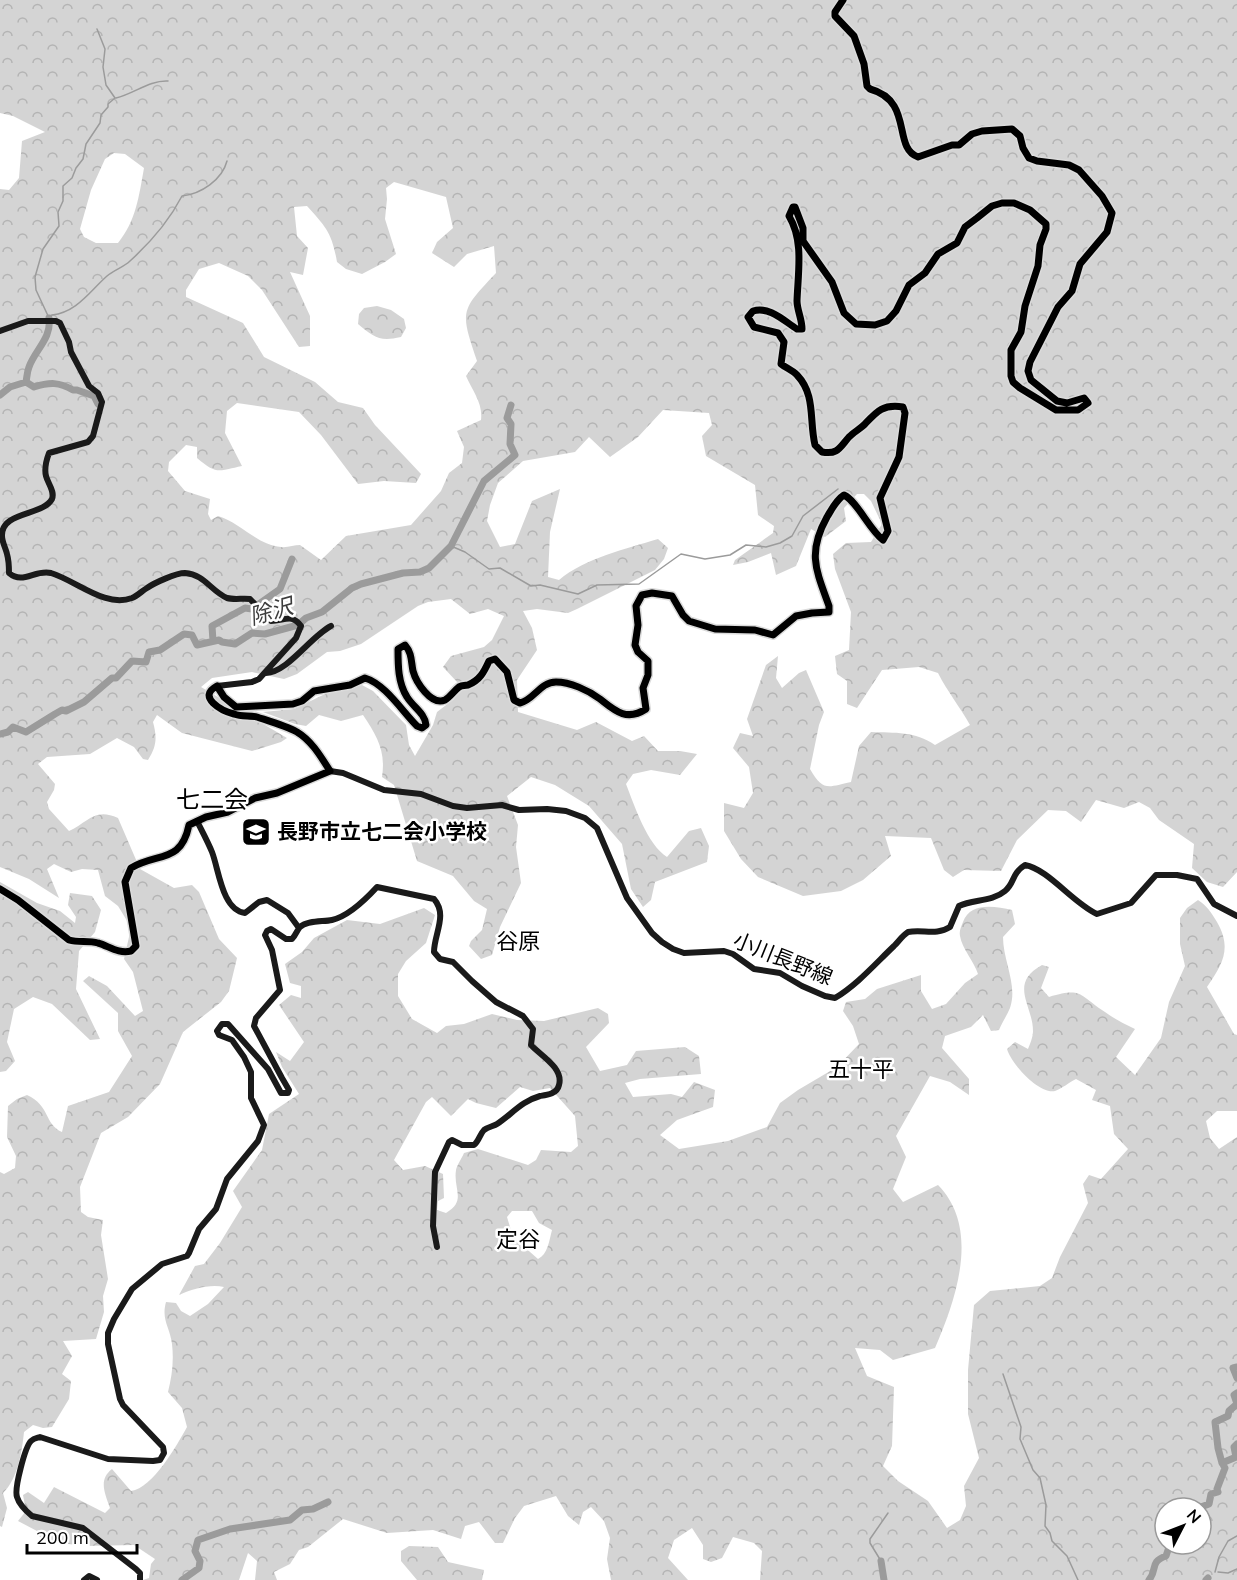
<svg xmlns="http://www.w3.org/2000/svg" width="1237" height="1580" viewBox="0 0 1237 1580" font-family="Mulish,'Noto Sans JP',sans-serif">
<defs>
<pattern id="forest-crowns" width="20" height="18" patternUnits="userSpaceOnUse" patternTransform="scale(1.5)"><rect width="20" height="18" fill="#d4d4d4"/><path d="M2 6a3 3 0 1 1 6 0M12 15a3 3 0 1 1 6 0" fill="none" stroke="#b4b4b4"/></pattern>
</defs>
<rect width="100%" height="100%" fill="#fff"/>
<path fill="url(#forest-crowns)" fill-rule="evenodd" d="M0 0H1237V872L1223 887 1207 882 1192 868 1194 844 1159 820 1150 808 1139 802 1124 808 1096 800 1081 822 1066 811 1048 810 1017 840 1001 871 964 870 953 877 944 870 931 838 885 836 891 856 863 880 841 891 803 896 758 877 741 859 724 831V803L744 808 753 793 749 767 733 748 740 733 753 736 747 719 766 665 778 656 776 678 782 688 799 673 806 670 824 712 819 725 810 769C823 792 828 787 851 782L859 746 871 732C895 733 915 731 935 745L970 725C960 707 947 691 938 673L919 667 882 670 857 708 847 704V681L837 674 835 656 849 650 851 612 835 569 833 554 846 543 871 542 882 524 871 501 864 494H857L844 508 846 521 825 537 811 529 796 566 776 575 771 553 748 562 733 565 735 560 773 533 774 526 758 515 755 485 706 456 702 436 712 425 709 413 663 410 638 437 610 457 589 437 575 452 523 461 498 483 490 505 487 521 500 547 515 544 532 501 560 489 550 532 548 577 559 580C585 558 626 549 658 539L668 548 664 559 655 570 577 609 568 613 537 609 523 611 532 628 537 650 517 680 518 712 577 730 596 722 632 741 644 736 658 751H680L697 754 680 775 651 770 633 774 626 784C635 807 647 844 667 857L689 831 701 828 709 846 707 862 655 882 651 900 643 907 631 889 622 844 589 806 555 785 531 777 507 796 518 825 516 847 521 883 500 927 492 955 481 959 469 946 471 941 482 930 487 909 474 901 453 876 417 861 394 785 382 777C386 751 377 736 363 715L341 721 319 715 306 726 295 724 263 712 294 709 325 694 362 685 373 691 406 725 409 745 415 756 433 725 437 712 454 699 458 683 443 667 451 656 484 647 492 640 504 616 488 609 470 614 451 599 428 602 418 606 361 644 340 651 327 652 297 674 284 679 252 672 212 678 201 687 287 738 281 742 252 751 182 733 157 715 153 722C157 737 157 746 148 760L143 759 134 747 117 738 90 754 47 757 38 764 55 784 54 790 47 802 49 809 69 831C88 822 95 807 118 818L140 869 174 888 192 885 199 892 219 939 237 958 229 991 221 1002 183 1032 160 1084 128 1117 101 1133 80 1187 81 1212 88 1217 103 1220 101 1235 108 1279 103 1296 104 1312 96 1339 63 1341 72 1356 62 1374 71 1381 69 1399 52 1427 43 1428 33 1425 24 1432C22 1451 18 1479 3 1493L7 1508 2 1527 0 1526V1172L4 1174 15 1168 16 1156 7 1137 8 1106 17 1099 27 1095C50 1105 44 1124 62 1132L68 1106 109 1092 132 1056 118 1031V1013L83 981 89 976 107 986 135 1016 143 1011 133 972 124 959 129 937V924L118 906 105 896 98 870 82 869 71 872 54 864 47 869 59 898 29 879 0 867V189L9 190 19 178 22 141 45 132 13 116 0 113ZM114 153 125 154 144 168C139 196 136 221 118 243H96L84 237 80 229 91 190 105 159ZM394 182 446 197 453 228 437 242 432 253 454 267 467 254 494 246 496 273C460 311 460 311 477 361L466 376C473 392 483 403 481 420L457 431 464 447 462 463 449 473 441 491 411 525 346 536 321 560 300 545C294 545 287 548 281 547 258 546 240 522 218 516L211 520 208 514 210 499 185 491 168 471 169 462 186 445 197 447V458C217 475 218 471 242 466L225 433 227 411 237 403 299 412 321 435 358 484 384 481 416 483 421 474 375 425 363 408 338 402 315 382 264 357 243 323 186 297V290L199 269 219 263 248 276 262 290 299 347 310 346V316L290 272 303 275 308 248 297 236 294 207 307 206C326 227 332 233 337 262L346 269 362 274 385 262 396 254 385 219 387 199 386 188Z
M377 306 391 310 404 319 406 328 401 337C379 342 374 337 358 324L359 314 364 308Z
M0 882 37 903 60 911 75 923 76 917 68 905 70 893 92 896 101 910 95 932 79 951 76 989 100 1039 90 1040 52 1004 33 997 14 1009 7 1042 15 1061 6 1071 0 1072Z
M1198 900C1207 906 1211 912 1217 922 1232 948 1223 964 1207 987L1234 1034 1237 1035V1111H1217L1206 1121 1210 1138 1219 1149 1237 1137V1580H760L762 1551 754 1543 733 1537 722 1558 711 1562 703 1559V1545L692 1528 674 1540 668 1558 688 1580H611L607 1559 610 1538 604 1521 591 1507 583 1512 579 1525 568 1516 556 1496 524 1506 515 1518 503 1543H495L479 1522 465 1526 461 1539 433 1530 387 1533 343 1519 308 1547 299 1550 290 1564 274 1572 277 1580H255L257 1561 248 1553 239 1580H143L149 1578 151 1564 155 1559 134 1545 87 1546 42 1541 37 1531 18 1521 26 1511 23 1495 28 1492 44 1503 54 1487 105 1513 110 1508C105 1493 98 1480 112 1469L131 1491C153 1488 177 1445 187 1427L182 1408 168 1392C172 1376 174 1361 172 1344 170 1327 161 1320 166 1302L176 1303 181 1311 190 1316 208 1304 224 1287C210 1284 192 1289 179 1295L195 1266 204 1264 220 1243 242 1207 233 1191 262 1150 269 1114 299 1094 282 1067 276 1052 290 1061 304 1042 279 1005 291 995 301 998V986L290 983 285 964 302 952 314 938 347 920 380 924 424 908 435 915 426 943 406 961 398 974V996L412 1019 437 1033 446 1026 464 1024 492 1014 517 1020 544 1021 598 1008 608 1014 609 1023 586 1047 600 1071 627 1065 636 1051 685 1047 699 1056 701 1074 640 1079 625 1083 633 1097 671 1094 682 1097 694 1082 715 1090 713 1107 677 1120 660 1135 679 1149 728 1141 767 1127 780 1103 798 1090 837 1067 859 1044 853 1026 843 1011 846 1002 865 999 877 989 921 975V991L932 1009 946 1004 965 983 978 974C974 961 962 949 960 936 959 931 961 927 963 922 970 902 994 906 1012 910L1015 924 1003 937C1003 961 1018 985 1010 1008 1007 1015 1002 1023 999 1030L991 1031 983 1015 971 1027 945 1036 942 1048 969 1079V1095L950 1082 930 1076 896 1136 906 1157 893 1189 903 1202 938 1185C981 1229 956 1299 935 1348L893 1360 880 1350 855 1348 867 1376 894 1387 892 1446 883 1466 898 1481 928 1501 947 1528 960 1520 966 1506 964 1486 979 1458 968 1414V1370L974 1305 990 1291 1040 1286 1052 1278 1060 1257 1088 1203 1083 1184 1089 1175 1101 1179 1128 1149 1114 1134 1110 1106 1092 1100 1096 1090 1076 1079C1070 1082 1061 1089 1055 1091 1038 1094 1011 1063 1007 1049L1015 1042 1028 1049C1030 1044 1033 1037 1033 1031 1033 1005 1008 984 1042 965L1049 967 1041 988 1049 997C1083 987 1078 995 1105 1012 1114 1019 1125 1024 1135 1029L1116 1057 1135 1075 1161 1038 1169 1002 1185 966 1180 944V918L1187 908ZM520 1087 533 1091 550 1088 575 1116 578 1146 571 1152 541 1150 536 1160 528 1165 478 1149 464 1153C462 1158 457 1165 456 1170 453 1189 467 1201 446 1213L437 1210 438 1201 444 1198 443 1174 425 1166 403 1170 394 1160 426 1102 432 1097 451 1116 468 1099 476 1103 496 1108ZM512 1211H532L539 1223 552 1230C549 1241 548 1254 538 1259L513 1237 507 1217ZM1165 1508H1201V1544H1165Z
M409 1546 438 1547 448 1562 484 1570 482 1580H417L401 1561V1551Z"/>
<g fill="none" stroke-linecap="round" stroke-linejoin="round">
<path stroke="#9b9b9b" stroke-width="1.5" d="M97 29 105 49 103 67 106 85 115 98 108 104V107L101 115 100 123 86 144 83 159 76 168 72 178 63 186V201L58 212 59 226 43 249 35 277 36 290 49 318 52 315C77 312 89 292 107 276 114 270 124 267 130 261 151 242 169 221 182 196 201 194 222 180 227 161
M116 98C134 94 149 80 168 81
M451 546 465 552 489 569 500 568 531 586 540 585 578 594 597 585 639 584 681 554 705 559 730 555 746 545 766 547 780 543 792 536 803 516 838 489
M1003 1374 1021 1427 1020 1439 1033 1470 1040 1478 1046 1505 1045 1526 1050 1533 1052 1541 1067 1556 1078 1580
M881 1561 870 1543V1539L888 1513
M1215 1572 1219 1557 1228 1541 1237 1536
M1218 1572 1228 1573 1237 1569
M1208 1578 1210 1577"/>
<path stroke="#9b9b9b" stroke-width="7" d="M26 382 34 387C50 382 59 382 73 390H77L94 396 98 404
M0 395 10 387 26 382C27 377 27 372 29 367 35 350 52 338 49 318
M213 641 212 626 245 608 252 609 280 589 292 559
M0 734 8 732 13 727 26 732 55 714 62 710 66 711 84 702 112 678H116L132 661 146 662 149 652 160 650 184 634 192 635 197 645 219 640 222 642 235 644 252 633 265 634 298 625 306 618 322 612 352 588 361 584 403 573 420 572 429 568 451 546 484 481 515 455 510 444 511 424 507 418 511 405
M1237 1367 1233 1368 1237 1378
M1222 1463 1218 1448 1215 1422 1228 1416 1229 1411 1237 1404 1234 1395 1237 1393
M1198 1508 1209 1504 1211 1494 1218 1492 1217 1489 1225 1468 1222 1463 1236 1457 1234 1447 1237 1444
M881 1561 884 1580
M182 1580 199 1568 200 1561 195 1551 198 1540 230 1529 290 1520 302 1510 313 1509 328 1502
M1149 1580C1158 1569 1149 1562 1166 1556L1168 1550 1176 1544
M1206 1580 1208 1578"/>
<g stroke="#dbdbdb" stroke-width="10">
<path id="primary" d="M0 889 18 900 69 940C79 943 88 940 98 943 109 946 118 954 131 951L136 946 125 882 131 868C158 852 181 864 189 825L206 817 228 812 255 798 277 793 330 771C321 757 312 741 297 732 286 726 269 721 257 717 250 715 242 717 234 714 222 711 196 697 217 686L224 697 236 707 256 706 293 704 302 701 314 691 350 685 365 678C385 684 402 711 417 726L422 728 426 725C425 713 413 707 407 697 398 683 398 665 398 649L405 645C412 653 411 661 413 671 416 682 431 706 445 700 450 697 454 691 459 687 463 685 463 686 468 685 480 680 484 672 489 661L495 659 507 672 514 700 520 703C534 700 540 682 556 682 570 682 588 690 600 699 614 710 626 722 646 709L643 688 648 675V661L638 652 635 645 638 625 636 606 642 595 652 593 672 596 683 615 689 621 715 629 755 630 773 635 796 616 812 613 829 612V606C816 570 807 553 827 517 832 509 836 500 844 495 857 501 869 529 883 540L888 531 880 498 899 457 905 413 903 407C883 404 877 411 865 424 860 429 854 432 849 437 840 447 838 455 822 452L815 445C809 420 816 395 797 375 792 370 786 368 781 364L784 342 778 333 754 327 748 317 753 311C770 306 784 321 797 329H802C802 319 797 310 797 301 798 272 804 241 789 216L793 207H795L803 228V241L832 282 844 313 856 324 875 325 887 321 896 311 909 285 925 273 938 254 957 243 965 227 977 218 992 206 1002 203H1014L1030 210 1046 224V229L1040 245 1038 266 1025 306 1021 332 1011 350V376L1013 382 1020 388 1056 410H1078L1088 403 1084 398 1067 403 1057 401 1031 380 1028 371 1030 362 1058 307 1072 291 1080 264 1107 232 1112 213 1102 196 1079 170 1069 165 1037 161 1029 158 1023 148 1020 136 1012 129 982 131 972 134 959 145H952L918 157C892 148 914 101 870 89L867 86 864 64 854 36 835 16V12L843 0"/>
</g>
<path stroke="#1a1a1a" stroke-width="6" d="M0 331 28 321H56L60 323 69 342 71 352 89 386 98 393 102 402 93 436 88 442 49 453C46 461 44 468 46 476 48 484 55 491 52 499 43 516 1 511 2 536 2 542 6 549 7 554 9 561 9 567 9 573 23 585 35 569 51 573 77 581 105 608 132 598 137 596 142 591 147 588 154 583 176 573 185 573 204 574 211 591 227 598 234 600 243 598 250 599L271 621C284 621 292 613 301 626L296 638 259 679 252 682 217 686
M266 673C288 672 310 637 331 626
M330 771 343 773 384 790 421 794 453 806 467 808 502 805 519 810 547 809 566 811 585 818 597 828 627 898 652 933 662 942 673 949 684 953 724 951 733 954 754 969 780 973 802 986 825 996 835 998C858 984 875 964 894 946 899 941 902 936 908 932 923 929 936 936 950 927L959 906C973 899 992 902 1005 891 1015 883 1011 874 1025 865 1048 869 1073 903 1097 914L1131 903 1156 875H1177L1197 879 1214 904 1237 916
M197 821C202 831 208 842 212 852 219 870 222 910 245 913L259 902 267 900 288 913 299 928
M84 1580 89 1576 97 1580
M140 1580V1573L136 1569 83 1528 32 1516C26 1511 19 1504 17 1497 14 1489 25 1447 31 1441 34 1438 37 1438 40 1437L108 1459 153 1461 160 1460 164 1453 163 1447 123 1405 120 1399 108 1344V1333L114 1319 132 1289 162 1264 187 1256 189 1253 199 1229 216 1209 227 1179 258 1141 264 1125 251 1098V1072L244 1057 232 1040 219 1035 217 1031 222 1024H228L268 1069 281 1093H288L289 1090 282 1078 254 1026 256 1018 280 990 272 950 265 935 267 931 271 929 286 939H292C296 935 297 930 300 927 308 920 323 922 332 920 349 916 366 899 377 887L434 899C448 915 434 934 434 952L440 959 453 962 472 981 496 1002 523 1016 533 1029 531 1045C540 1055 564 1068 559 1085 557 1094 547 1095 540 1096 522 1101 512 1114 497 1124 494 1126 488 1127 484 1130 480 1134 479 1141 474 1145H462L452 1140 449 1142 435 1172 433 1226 437 1247"/>
<use href="#primary" stroke="#000" stroke-width="7"/>
</g>
<defs>
<g id="school-square" transform="scale(1.5)"><rect x="-9" y="-9" width="18" height="18" rx="4" fill="#000" stroke="#fff"/><path d="M0-5L7-2L0 1L-7-2ZM-4 1L0 2.5L4 1V4Q0 6-4 4Z" fill="#fff"/></g>
</defs>
<g fill-rule="evenodd">
<use href="#school-square" x="256" y="832"/>
</g>
<g text-anchor="middle" stroke-width="5" stroke-linejoin="round" paint-order="stroke">
<g font-size="21" font-weight="bold" fill="#000" stroke="#fff" text-anchor="start">
<text x="277" y="839">長野市立七二会小学校</text>
</g>
<g font-size="21" fill="#000" stroke="#fff">
<text transform="translate(783 959) rotate(22)" y="7">小川長野線</text>
</g>
<g font-size="22" font-style="italic" fill="#3c3c3c" stroke="#fff">
<text transform="translate(271 611) rotate(-16)" y="8">除沢</text>
</g>
<g font-size="22" fill="#000" stroke="#fff">
<text x="518" y="949">谷原</text>
<text x="861" y="1077">五十平</text>
<text x="518" y="1247">定谷</text>
</g>
<g font-size="24" fill="#000" stroke="#fff">
<text x="212" y="808">七二会</text>
</g>
</g>
<g transform="translate(1183 1526) rotate(48)"><circle r="28" fill="#ffffff" stroke="#999999" stroke-width="1.5"/>
<path d="M0-4.5L10 22L0 15L-10 22Z" fill="#000000"/>
<text y="-9" font-size="16" font-weight="bold" text-anchor="middle" fill="#000000">N</text>
</g>
<path d="M27 1544v9h110v-9" fill="none" stroke="#000000" stroke-width="3"/>
<text x="36" y="1544" font-size="18" fill="#000000" stroke="#ffffff" stroke-width="4.5" paint-order="stroke">200 m</text>
</svg>
